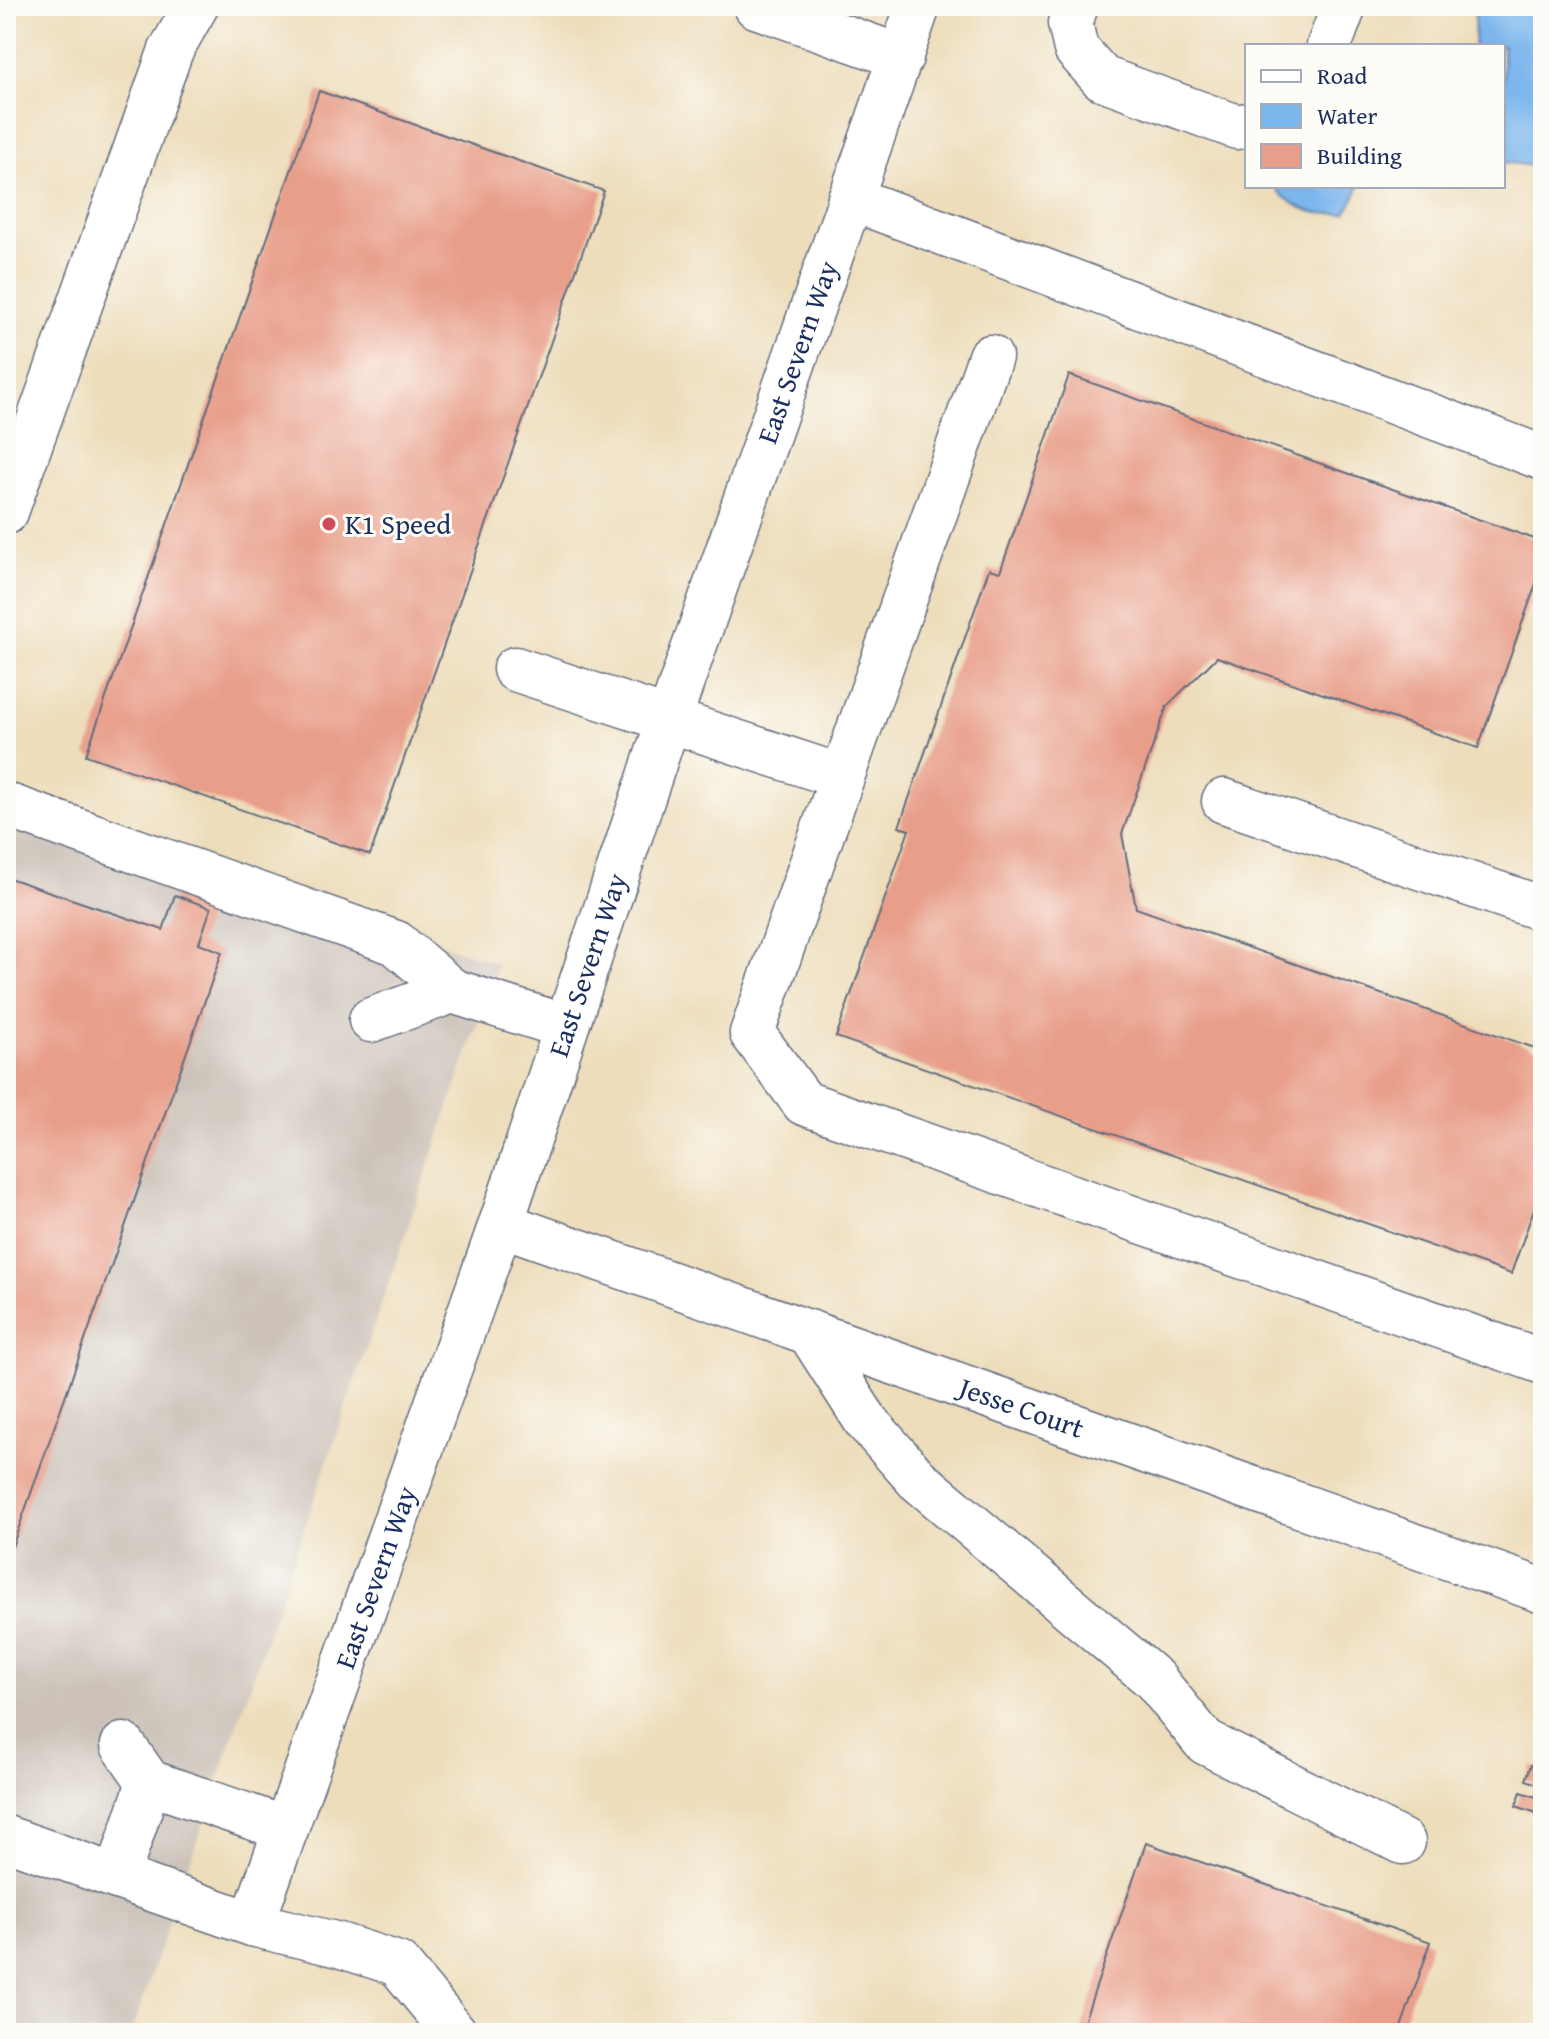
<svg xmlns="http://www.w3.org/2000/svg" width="1549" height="2039" viewBox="0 0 1549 2039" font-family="'Gentium Book Plus',serif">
<rect width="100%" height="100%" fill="#fdfcf7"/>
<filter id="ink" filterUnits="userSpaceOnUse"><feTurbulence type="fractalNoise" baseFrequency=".0125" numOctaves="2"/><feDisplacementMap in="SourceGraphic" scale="16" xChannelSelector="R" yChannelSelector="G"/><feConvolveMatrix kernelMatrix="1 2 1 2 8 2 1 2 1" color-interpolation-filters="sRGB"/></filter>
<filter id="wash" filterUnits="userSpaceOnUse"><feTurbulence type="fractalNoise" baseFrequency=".006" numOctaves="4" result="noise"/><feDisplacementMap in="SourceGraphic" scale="32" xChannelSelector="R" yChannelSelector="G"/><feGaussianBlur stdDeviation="1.8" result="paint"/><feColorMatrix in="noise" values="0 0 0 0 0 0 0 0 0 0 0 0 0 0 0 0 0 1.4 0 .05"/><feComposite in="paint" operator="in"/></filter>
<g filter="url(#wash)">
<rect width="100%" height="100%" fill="#edddbb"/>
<path fill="#ccc2b9" d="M6 794 498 964 131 2033H6Z"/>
<path fill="#7bb6ed" stroke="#4b72a6" stroke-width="2" d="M1475 6H1543V167L1503 162V46H1474Z
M1279 186H1360L1346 213C1315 216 1302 212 1278 192Z"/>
<g id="blocks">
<path fill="#e89e89" d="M319 91 604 191 370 855 86 755Z
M1069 375 1543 542V564L1478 748 1217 657 1167 706 1122 834 1136 908 1543 1051V1183L1511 1274 836 1037 909 830 899 827 989 569 1000 572Z
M6 877 163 930 175 895 211 908 199 943 222 952 6 1564Z
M1531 1765 1543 1769V1786L1526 1780Z
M1521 1792 1543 1799V1815L1516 1806Z
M1146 1843 1431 1942 1399 2033H1080Z"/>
</g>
</g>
<g filter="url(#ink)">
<use href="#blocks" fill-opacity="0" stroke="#646c7f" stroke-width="2"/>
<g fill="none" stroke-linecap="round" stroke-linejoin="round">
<g stroke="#646c7f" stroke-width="47">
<g id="minor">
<path d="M756 6 901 57"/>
<path d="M1076 6 1070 23 1076 49 1102 78 1237 127 1247 125"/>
<path d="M1329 46 1344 6"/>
<path d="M850 198 1543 458"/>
<path d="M990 357 752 1033 804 1103 1543 1362"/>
<path d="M6 512 171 50 196 6"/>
<path d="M515 669 842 777"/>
<path d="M1224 801 1543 909"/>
<path d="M6 805 396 943 452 991"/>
<path d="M371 1020 452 991 564 1026"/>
<path id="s1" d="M501 1224 1543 1591"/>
<path d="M809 1332 866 1421 917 1479 1154 1679 1205 1742 1403 1842"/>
<path d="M123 1745 149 1782 286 1829"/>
<path d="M6 1838 252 1924 339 1945 398 1964 455 2033"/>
<path d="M117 1877 149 1782"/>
<path id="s2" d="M252 1924 501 1224 669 719 918 6"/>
</g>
</g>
<use href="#minor" stroke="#fff" stroke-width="44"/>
</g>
</g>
<circle fill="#d1495b" stroke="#fdfcf7" stroke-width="3" cx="329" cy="524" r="8"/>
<g text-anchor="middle" stroke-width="6" stroke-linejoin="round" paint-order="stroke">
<g font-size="28" fill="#1b2f5e" stroke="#fdfcf7">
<text dy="10" stroke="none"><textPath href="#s2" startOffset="1664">East Severn Way</textPath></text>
<text dy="10" stroke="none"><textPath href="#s2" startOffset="1016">East Severn Way</textPath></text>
<text dy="10" stroke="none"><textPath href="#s1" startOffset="552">Jesse Court</textPath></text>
<text dy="10" stroke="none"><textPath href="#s2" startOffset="368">East Severn Way</textPath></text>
</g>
<g font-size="28" fill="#1b2f5e" stroke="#fdfcf7" text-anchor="start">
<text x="345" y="534">K1 Speed</text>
</g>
</g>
<rect width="1549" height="2039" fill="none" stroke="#fdfcf7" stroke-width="32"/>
<rect x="1245" y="44" width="260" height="144" fill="#fdfcf7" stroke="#a3aaba" stroke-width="2"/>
<rect x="1261" y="70" width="40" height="12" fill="#ffffff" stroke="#a3aaba" stroke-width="2"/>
<text x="1317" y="84" font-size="24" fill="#1b2f5e">Road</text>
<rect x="1261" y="104" width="40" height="24" fill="#7bb6ed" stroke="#a3aaba" stroke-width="2"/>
<text x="1317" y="124" font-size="24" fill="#1b2f5e">Water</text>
<rect x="1261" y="144" width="40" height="24" fill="#e89e89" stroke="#a3aaba" stroke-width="2"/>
<text x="1317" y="164" font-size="24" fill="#1b2f5e">Building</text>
</svg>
